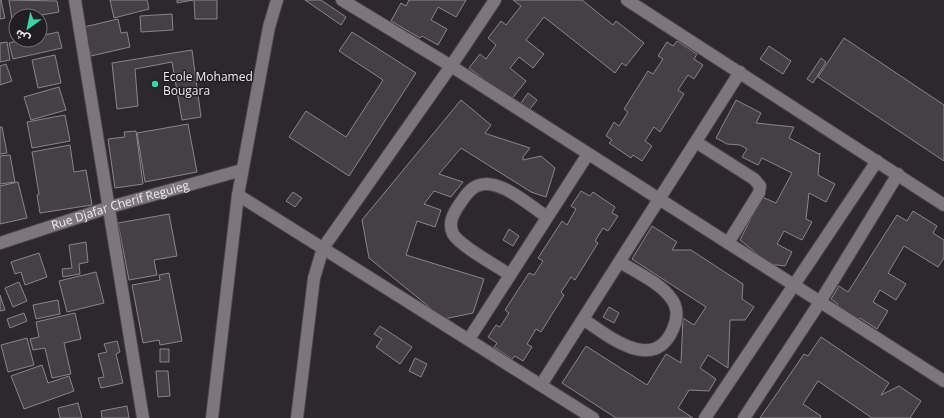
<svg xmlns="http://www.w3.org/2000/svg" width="944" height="418" viewBox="0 0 944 418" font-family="'Open Sans','Noto Sans Arabic',sans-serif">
<rect width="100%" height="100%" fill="#2c282c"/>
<path fill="#454045" stroke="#8a858a" d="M0 0H1L5 18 0 19Z
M9 0 57 1 59 12 36 16H16V19L12 20Z
M110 0H147L149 9 114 18Z
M177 0H193L177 3Z
M194 0H217V19H195Z
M305 0H321L346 17 341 25Z
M409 0H466L456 17 438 7 431 20 447 29 438 45 422 36 420 38 391 21 401 3 406 6Z
M513 0H582L613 25 616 21 644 43 626 66 622 63 615 73 544 17 526 40 544 54 533 68 519 57 510 68 526 81 511 100 469 68 480 54 486 59 496 45 488 38 501 21 506 25 521 6Z
M172 14 173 30 141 32 140 16Z
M118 19 121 33 127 32 130 47 91 56 84 27Z
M40 22 45 35 58 32 62 48 13 59 9 43 21 40H40Z
M352 32 416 73 349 176 289 137 306 111 346 137 383 80 339 51Z
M844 38 944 105V161L818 77Z
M677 41 697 54 694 59 703 65 694 79 688 75 678 90 684 94 660 132 654 127 645 141 652 146 642 161 633 155 631 158 609 143 612 140 606 136 614 122 619 126 628 112 624 109 648 71 653 74 663 59 658 56 667 42 673 46Z
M7 42 10 60 0 62V43Z
M769 46 791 61 783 74 760 59Z
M192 50 201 117 182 120 172 62 135 69 138 106 117 109 112 63Z
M55 55 61 83 38 88 32 60Z
M821 58 826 62 813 83 807 79Z
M6 64 12 81 0 85V66Z
M59 87 66 110 31 120 24 97Z
M528 93 537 100 530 109 521 103Z
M461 100 491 125 485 133 487 134 530 148 523 157V160L541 156 555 168 546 197 531 192 461 148 439 174 463 182 451 197 434 191 424 204 441 210 435 227 417 221 406 255 484 279 473 313 444 319 369 258 362 220Z
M736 100 761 113 756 123 794 127 789 138 819 154 820 153 818 175 835 184 826 202 809 193 806 219 812 222 802 240 784 231 777 244 792 252 785 266 770 264 740 240 762 197 776 203 792 173 762 158 758 165 742 157 747 149 740 145 727 144 716 138Z
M65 115 70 141 32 148 27 122Z
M188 124 197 172 145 182 137 133Z
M0 127H2L7 153 0 154Z
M136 131 143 184 115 188 108 139 125 137 124 132Z
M70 145 74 172 86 170 92 205 40 213 37 195 39 194 32 152Z
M10 155 15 182 0 184V156Z
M18 182 27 218 0 224V186Z
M581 191 590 196 593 192 615 207 612 213 618 216 608 231 603 228 595 241 598 243 575 280 571 277 561 292 564 295 541 332 536 329 527 344 532 347 523 361 515 356 512 359 494 347 497 343 488 337 496 325 500 327 509 313 505 310 529 273 534 275 543 261 538 258 562 221 567 225 576 209 571 206Z
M293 192 302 198 295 207 286 201Z
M913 211 937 226 933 233 944 240V258L938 267 904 246 888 273 906 284 896 300 880 290 873 302 888 311 877 329 860 318 857 322 835 309 838 304 831 299 839 286 848 292 897 215 907 221Z
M169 214 177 256 154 260 157 275 129 280 118 223Z
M652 226 677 242 672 250H691L743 284 742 299 754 307 745 320H730L728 368 708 355 700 368 716 379 709 391 689 390 678 408 693 418H616L562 383 586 346 647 385 666 354 681 363 683 318 694 325 706 307 632 259Z
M509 229 519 236 513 246 503 240Z
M86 242 88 262 79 264 80 274 63 277 62 269 72 268 69 245Z
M39 253 47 277 25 285 21 272 15 274 11 262Z
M96 272 104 303 67 312 59 281Z
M169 273 182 341 160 345 159 340 143 343 132 285 160 280 159 275Z
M19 282 27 301 13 307 5 288Z
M0 295 5 310 0 311Z
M58 300 60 314 36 319 33 305Z
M609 307 619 313 614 323 603 317Z
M24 313 27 321 10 328 7 319Z
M75 313 81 339 64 343 71 374 52 378 45 348 33 350 30 339 39 337 36 322Z
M380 326 412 347 400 364 376 347 382 339 374 334Z
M821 337 889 383 881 395 899 386 921 401 910 418H872L818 381 803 404 821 416 820 418H760L804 354 808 356Z
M27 338 34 365 8 372 1 345Z
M117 341 120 352 116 354 123 383 101 388 98 378 104 377 98 354 107 352 104 344Z
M160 349H169V362H160Z
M415 358 427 364 421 377 409 371Z
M42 365 48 383 69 376 74 391 24 409 11 376Z
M156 371H168L170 396 158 397Z
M78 403 82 418H60L58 408Z
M127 406 129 418H102L101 411Z"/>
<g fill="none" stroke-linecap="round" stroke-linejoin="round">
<g stroke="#494549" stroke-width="14">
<g id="minor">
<path d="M75 0 143 418"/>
<path d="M342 0 451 66 944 381"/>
<path d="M627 0 944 205"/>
<path d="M696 142 754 179 760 186 759 193 728 243"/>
<path d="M238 195 593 418"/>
<path id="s1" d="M0 243 110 207 242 170"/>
<path d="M510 275C497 266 460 246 453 234 448 223 453 214 459 205 464 198 469 189 477 186 498 176 530 206 547 217"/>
<path d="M583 319C608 336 654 374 673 329 678 318 678 306 670 297 660 283 634 271 620 262"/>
<path d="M469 339 588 154"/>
<path d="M541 385 740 72"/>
<path d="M212 418 238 195 269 27 277 0"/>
<path d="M297 418 314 278 323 248 451 66 495 0"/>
<path d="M705 418 877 161"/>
<path d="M744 418 820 302 898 174"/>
</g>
</g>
<use href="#minor" stroke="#7d777d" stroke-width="12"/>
</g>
<circle fill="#3cd4a4" stroke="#231e22" stroke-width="1.5" cx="155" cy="84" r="4"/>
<g text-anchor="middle" stroke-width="3" stroke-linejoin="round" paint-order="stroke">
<g font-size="12" fill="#eeebee" stroke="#231e22" text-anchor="start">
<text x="163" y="81">Ecole Mohamed<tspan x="163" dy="14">Bougara</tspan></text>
</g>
<g font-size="12" fill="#eeebee" stroke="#231e22">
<text dy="4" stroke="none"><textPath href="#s1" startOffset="126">Rue Djafar Cherif Reguieg</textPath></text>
</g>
</g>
<g transform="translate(28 28) rotate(213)"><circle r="19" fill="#231e22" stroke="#747074"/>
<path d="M0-3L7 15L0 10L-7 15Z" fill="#3cd4a4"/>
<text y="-6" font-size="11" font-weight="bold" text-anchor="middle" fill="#eeebee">ش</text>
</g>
</svg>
